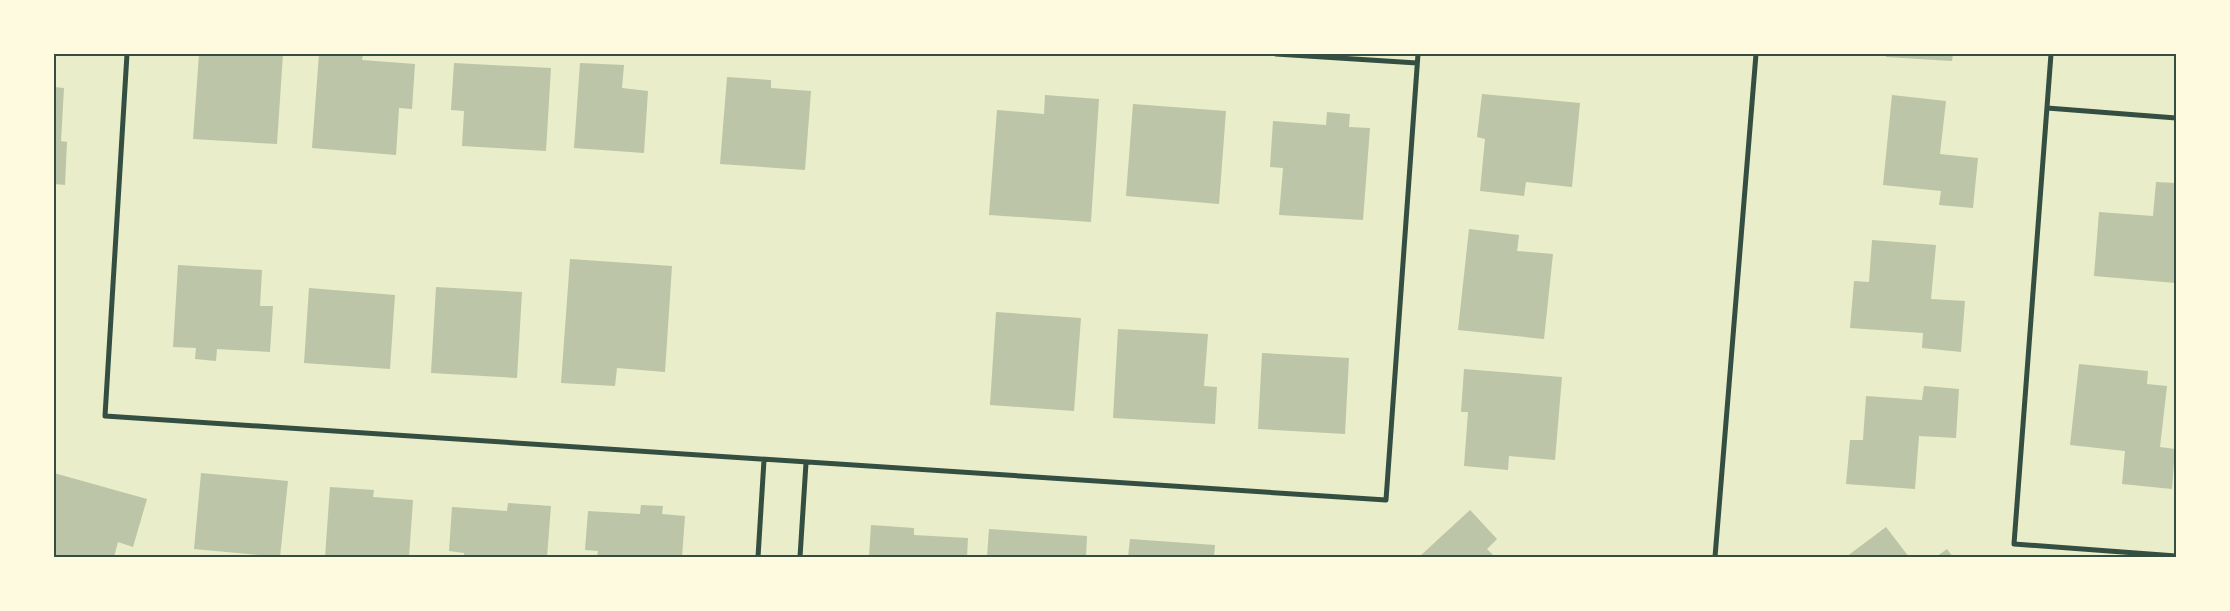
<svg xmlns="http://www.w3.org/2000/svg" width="2230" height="611" viewBox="0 0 2230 611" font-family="'Roboto Serif',serif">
<rect width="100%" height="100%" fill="#e9edc9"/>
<path fill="#bcc5a7" d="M199 54H283L277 144 193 139Z
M319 54H363L362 60 415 64 412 109 399 108 396 155 312 148Z
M1886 54H1953L1952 61 1886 57Z
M454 63 551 68 546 151 462 146 464 111 451 110Z
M580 63 624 65 622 88 648 91 644 153 574 148Z
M727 77 771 80V88L811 91 805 170 720 164Z
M54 87 64 88 61 141 67 142 65 185 54 184Z
M1482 94 1580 103 1572 187 1526 182 1524 196 1480 191 1485 139 1477 137Z
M1045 95 1099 99 1091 222 989 215 997 110 1044 114Z
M1892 95 1946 101 1940 154 1978 158 1973 208 1939 205 1941 191 1883 185Z
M1133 104 1226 111 1219 204 1126 196Z
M1327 112 1350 114 1349 127 1370 128 1363 220 1279 215 1283 168 1270 167 1273 121 1326 125Z
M2156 182 2176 183V283L2094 276 2099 212 2153 216Z
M1469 229 1519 235 1517 251 1553 254 1544 339 1458 330Z
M1872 240 1936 245 1931 299 1965 301 1961 352 1922 348 1923 333 1850 328 1854 281 1869 282Z
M570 259 672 266 665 372 617 368 615 386 561 383Z
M178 265 262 270 260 306H273L270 352 217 349 216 361 195 359 196 348 173 347Z
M436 287 522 292 517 378 431 373Z
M309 288 395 295 390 369 304 363Z
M996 312 1081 318 1074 411 990 405Z
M1118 329 1208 334 1204 386 1217 387 1215 424 1113 418Z
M1262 353 1349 358 1345 434 1258 429Z
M2079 364 2148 371 2147 384 2167 386 2160 447 2175 449 2172 489 2122 484 2125 451 2070 445Z
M1464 369 1562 377 1555 460 1509 456 1508 470 1464 466 1468 412H1461Z
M1924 386 1959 389 1956 438 1919 436 1915 489 1846 484 1850 440H1863L1866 396 1922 400Z
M54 473 147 499 133 547 118 542 114 557H54Z
M201 473 288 481 280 557 194 549Z
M330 487 374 490 373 497 413 500 409 557H325Z
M508 503 551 506 547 557H464V553L449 551 452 507 507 511Z
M641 505 663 506 662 514 685 516 682 557H597L598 551 585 550 588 511 640 514Z
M1470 510 1497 539 1487 549 1495 557H1419Z
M871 525 914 528V535L968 538 967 557H869Z
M1886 527 1909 557H1846Z
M989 529 1087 536 1086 557H987Z
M1130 539 1215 545 1214 557H1128Z
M1947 549 1953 557H1936Z"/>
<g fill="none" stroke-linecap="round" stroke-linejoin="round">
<path stroke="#344e41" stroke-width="5" d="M127 54 105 416 1386 500 1418 54
M1276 54 1417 63
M2051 54 2014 544 2176 556
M2047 108 2176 118
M758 557 764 460
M800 557 806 463
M1715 557 1756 54"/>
</g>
<rect width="2230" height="611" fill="none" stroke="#fefae0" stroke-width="110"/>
<rect x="55" y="55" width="2120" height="501" fill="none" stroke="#344e41" stroke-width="2"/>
</svg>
